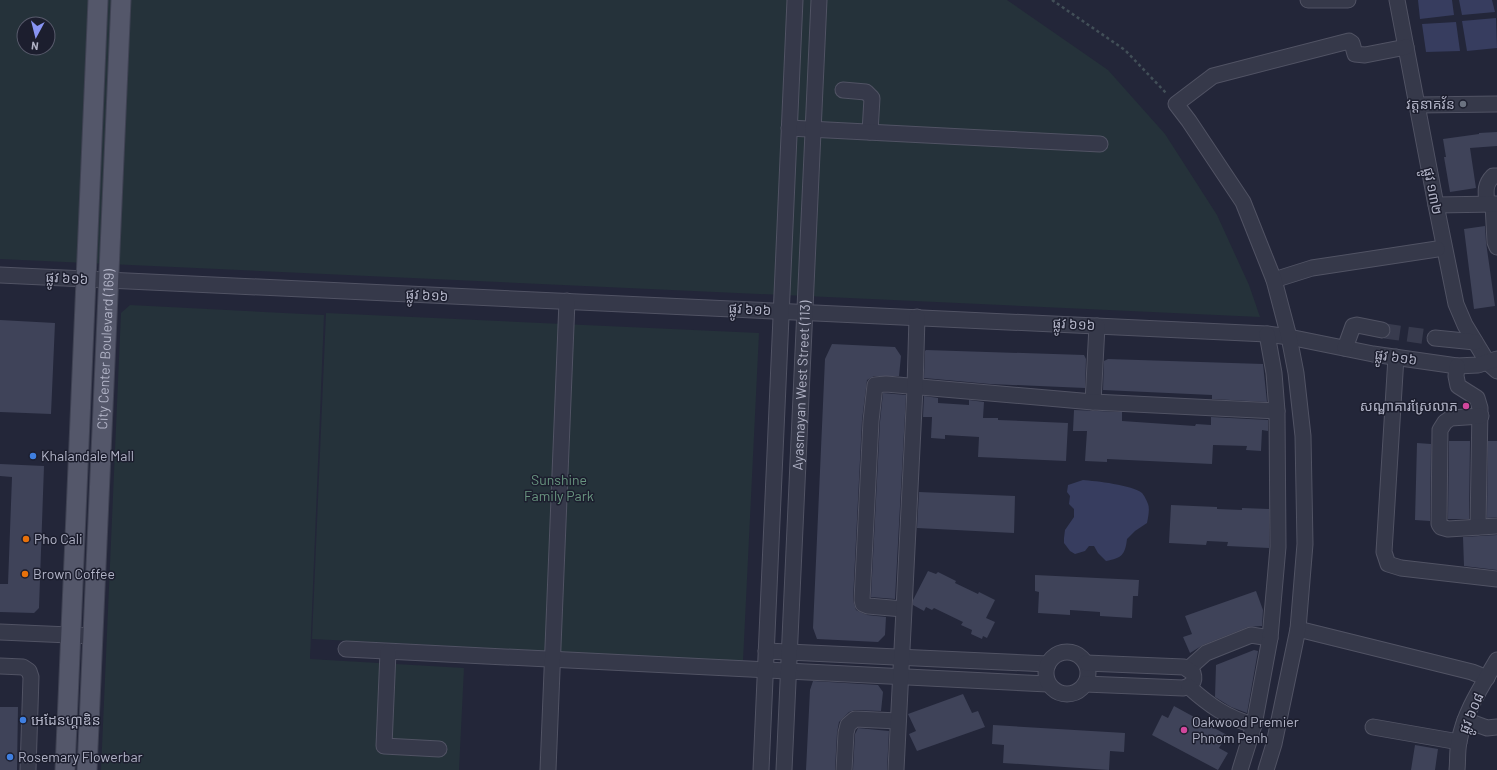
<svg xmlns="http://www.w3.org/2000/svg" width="1497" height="770" viewBox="0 0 1497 770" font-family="Barlow,'Noto Sans Khmer',sans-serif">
<rect width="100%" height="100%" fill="#232639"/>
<path fill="#25323a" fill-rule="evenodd" d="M0 0H1007L1108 70 1165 134 1217 215 1249 285 1260 317 0 259ZM24 24H48V48H24Z
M130 305 324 315 310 659 464 668 459 770H101L121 313Z
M326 313 759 333 743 661 312 639Z"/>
<path fill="#373d5f" d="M1418 0H1452L1454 15 1420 19Z
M1459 0H1492L1495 12 1462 15Z
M1496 18 1497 48 1467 51 1462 21Z
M1456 22 1460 51 1426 52 1422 24Z
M1083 480C1095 481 1133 485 1142 493 1144 495 1147 501 1148 504 1150 509 1148 518 1147 523L1135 531 1127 539C1125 555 1122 558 1106 561L1098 553 1094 546H1089L1085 551 1075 554 1070 551 1064 543V538L1065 530 1074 517V509L1069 504 1070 496 1067 492 1068 485Z"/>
<path fill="#3f4359" d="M1497 132V146L1470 148 1476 188 1450 192 1444 157H1446L1443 139 1479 134V133Z
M1485 226 1486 242 1495 306 1474 309 1464 229Z
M0 320 55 323 51 414 0 412Z
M832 344 895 347 901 356 899 376H874L867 380 862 420 853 600 856 610 860 612 867 615 886 617 885 635 878 642 817 639 813 628 825 359Z
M926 350 1084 355 1086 359 1085 388 990 384 924 378 925 351Z
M1108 359 1263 364 1267 402 1212 399V395L1103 390 1104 361Z
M883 393 906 395 895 599 871 597 880 422Z
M924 396 938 398V403L969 405V400L984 402 983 418H998V420L1068 423 1066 461 978 457 979 437 945 435V439L931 438 932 417H923Z
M1074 410 1122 412V421L1195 426 1196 424 1211 425V417L1268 420V431L1262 430 1261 451 1246 450 1247 446 1213 445 1212 464 1107 459V462L1085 461 1087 431H1073Z
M1449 441H1470L1469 519H1448Z
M1488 441H1497V517L1487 518Z
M1417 443 1431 444 1430 521 1415 520Z
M0 464 44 466 39 608 34 613 0 612V584H8L12 477 0 476Z
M919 492 1015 496 1014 533 917 528Z
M1171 505 1217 507V509L1242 510V508L1269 509V548L1227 546 1228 542 1207 541 1206 545 1169 543Z
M1497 535V570L1464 566 1463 537Z
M928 571 936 574 938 572 956 581 955 583 978 594 979 592 995 600 986 618 995 622 987 638 983 636 982 639 971 634 972 630 961 625 963 622 934 608 932 610 926 607 924 611 913 605V600Z
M1035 575 1139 580 1138 596H1133L1132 618 1100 616V612L1070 610V615L1038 613 1039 592 1035 591Z
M1256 591 1263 610 1262 626 1248 627 1203 645 1190 653 1183 637 1192 634 1185 616Z
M1254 650 1258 651 1247 713 1231 707 1215 697 1216 665Z
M813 681 878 685 883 692 881 711 855 710 849 712 839 722 837 733 835 770H806L810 690Z
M963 694 972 713 978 711 985 727 917 751 909 734 916 731 908 714Z
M1174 706 1227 735 1219 748 1228 753 1218 770 1152 735 1162 715 1168 718Z
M0 707H18L17 770H0Z
M993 725 1125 733 1124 752 1110 751 1109 770 1003 763 1004 745 992 744Z
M858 728 889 731 887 770H853L855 734Z
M1415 745 1438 749 1435 770H1411Z"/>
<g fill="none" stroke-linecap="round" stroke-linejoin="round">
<path stroke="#383b4e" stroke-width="15" stroke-dasharray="15 8" stroke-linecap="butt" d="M1385 331 1435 338"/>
<g stroke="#515364" stroke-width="17">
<g id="minor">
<path d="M1308 0H1348"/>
<path d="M1397 0 1436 205 1456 304 1465 325 1488 363 1497 371"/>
<path d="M843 90 866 92 872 98 870 132"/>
<path d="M1417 105 1497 104"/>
<path d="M789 128 1100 144"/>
<path d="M1487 204C1486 193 1484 185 1493 176H1497"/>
<path d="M1493 204 1495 242 1497 247"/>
<path d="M1436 205 1497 204"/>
<path d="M0 275 1267 334 1289 337 1373 354 1457 366 1478 365 1497 359"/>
<path d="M1274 280 1312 268 1437 249"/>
<path d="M1435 338 1475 342"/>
<path d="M1345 348 1353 326 1357 325 1382 330"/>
<path d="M1396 357 1384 552 1388 564 1401 568 1497 579"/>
<path d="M1457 366 1456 376 1458 386 1477 398 1480 408 1478 527"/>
<path d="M1093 402 1097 326"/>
<path d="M1481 416 1451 418 1445 422 1440 430 1439 524 1441 527 1448 529 1497 526"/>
<path d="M903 609 868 606 863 604 862 600 871 421 875 385 886 384 1093 402 1277 411"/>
<path d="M1298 629 1472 672 1487 678"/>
<path d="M0 632 93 636"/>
<path d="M346 649 1048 684"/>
<path d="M766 651 1048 664"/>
<path d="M388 652 384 746 439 749"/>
<circle cx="1067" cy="673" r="21"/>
<path d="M0 666 23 667 29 671 31 677 28 770"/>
<path d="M1188 669 1206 653 1251 635 1270 638"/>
<path d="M1085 684 1183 688C1191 686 1196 682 1193 673L1184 667 1086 663"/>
<path d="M1189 687C1209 705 1227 718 1254 725"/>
<path d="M1465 720 1487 728 1497 727"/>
<path d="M1373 727 1459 742"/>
<path d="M548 770 567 301"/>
<path d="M761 770 795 0"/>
<path id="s1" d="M784 770 819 0"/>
<path d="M844 770 846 733 848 725 855 719 898 721"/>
<path d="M896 770 915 388 917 317"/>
<path d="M1240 770 1254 725 1270 638 1278 547 1277 411 1274 373 1267 334"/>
<path d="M1266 770 1274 744 1298 629 1305 544 1303 436 1296 373 1289 337 1274 280 1243 202 1189 121 1176 104 1213 76 1349 41 1352 43 1355 54 1365 55 1406 47"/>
<path d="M1457 770C1458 761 1457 751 1459 742 1464 712 1482 686 1497 660"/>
</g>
</g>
<g stroke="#3f4253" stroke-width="21">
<g id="major">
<path d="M65 770 98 0"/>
<path id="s2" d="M87 770 121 0"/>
</g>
</g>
<path stroke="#424f58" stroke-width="2.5" stroke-dasharray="3 3" stroke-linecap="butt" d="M1052 0 1125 50 1167 94"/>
<use href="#minor" stroke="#36394a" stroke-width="15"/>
<use href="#major" stroke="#54576a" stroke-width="19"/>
</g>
<circle fill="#6b7280" stroke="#1c1e2e" stroke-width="1.5" cx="1463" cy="104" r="4"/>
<g fill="#d1479c" stroke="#1c1e2e" stroke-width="1.5">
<circle cx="1466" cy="406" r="4"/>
<circle cx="1184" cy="730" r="4"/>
</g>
<g fill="#3f7fe0" stroke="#1c1e2e" stroke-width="1.5">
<circle cx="33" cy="456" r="4"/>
<circle cx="23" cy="720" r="4"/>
<circle cx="10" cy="757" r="4"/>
</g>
<g fill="#e8710a" stroke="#1c1e2e" stroke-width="1.5">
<circle cx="26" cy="539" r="4"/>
<circle cx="25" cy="574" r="4"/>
</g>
<g text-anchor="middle" stroke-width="3" stroke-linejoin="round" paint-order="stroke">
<g font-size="14" fill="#b1b3c6" stroke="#1c1e2e" text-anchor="start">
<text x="1455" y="109" text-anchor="end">វត្តនាគវ័ន</text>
<text x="1458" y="411" text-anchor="end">សណ្ឋាគារស្រែលាភ</text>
<text x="41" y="461">Khalandale Mall</text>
<text x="34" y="544">Pho Cali</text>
<text x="33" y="579">Brown Coffee</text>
<text x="31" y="725">អេដែនហ្គាឌិន</text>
<text x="1192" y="727">Oakwood Premier<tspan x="1192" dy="16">Phnom Penh</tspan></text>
<text x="18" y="762">Rosemary Flowerbar</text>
</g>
<g font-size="14" fill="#b1b3c6" stroke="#1c1e2e">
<text transform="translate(1433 191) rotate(79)" y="5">ផ្លូវ ១៣២</text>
<text transform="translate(67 278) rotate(3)" y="5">ផ្លូវ ៦១៦</text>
<text transform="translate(427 295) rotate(3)" y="5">ផ្លូវ ៦១៦</text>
<text transform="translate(750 309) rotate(3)" y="5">ផ្លូវ ៦១៦</text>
<text transform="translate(1074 324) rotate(3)" y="5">ផ្លូវ ៦១៦</text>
<text dy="5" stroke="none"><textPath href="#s2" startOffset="421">City Center Boulevard (169)</textPath></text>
<text transform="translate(1396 357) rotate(8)" y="5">ផ្លូវ ៦១៦</text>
<text dy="5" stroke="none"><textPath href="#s1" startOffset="385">Ayasmayan West Street (113)</textPath></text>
<text transform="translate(1471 713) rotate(-67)" y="5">ផ្លូវ ៦០៨</text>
</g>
<g font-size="14" fill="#699680" stroke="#1c1e2e">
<text x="559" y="485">Sunshine<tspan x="559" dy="16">Family Park</tspan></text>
</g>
</g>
<g transform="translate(36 36) rotate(187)"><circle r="19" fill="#1c1e2e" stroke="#585a6b"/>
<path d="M0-3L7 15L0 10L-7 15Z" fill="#8894f3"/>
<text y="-6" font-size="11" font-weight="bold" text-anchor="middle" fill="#b1b3c6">N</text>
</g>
</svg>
